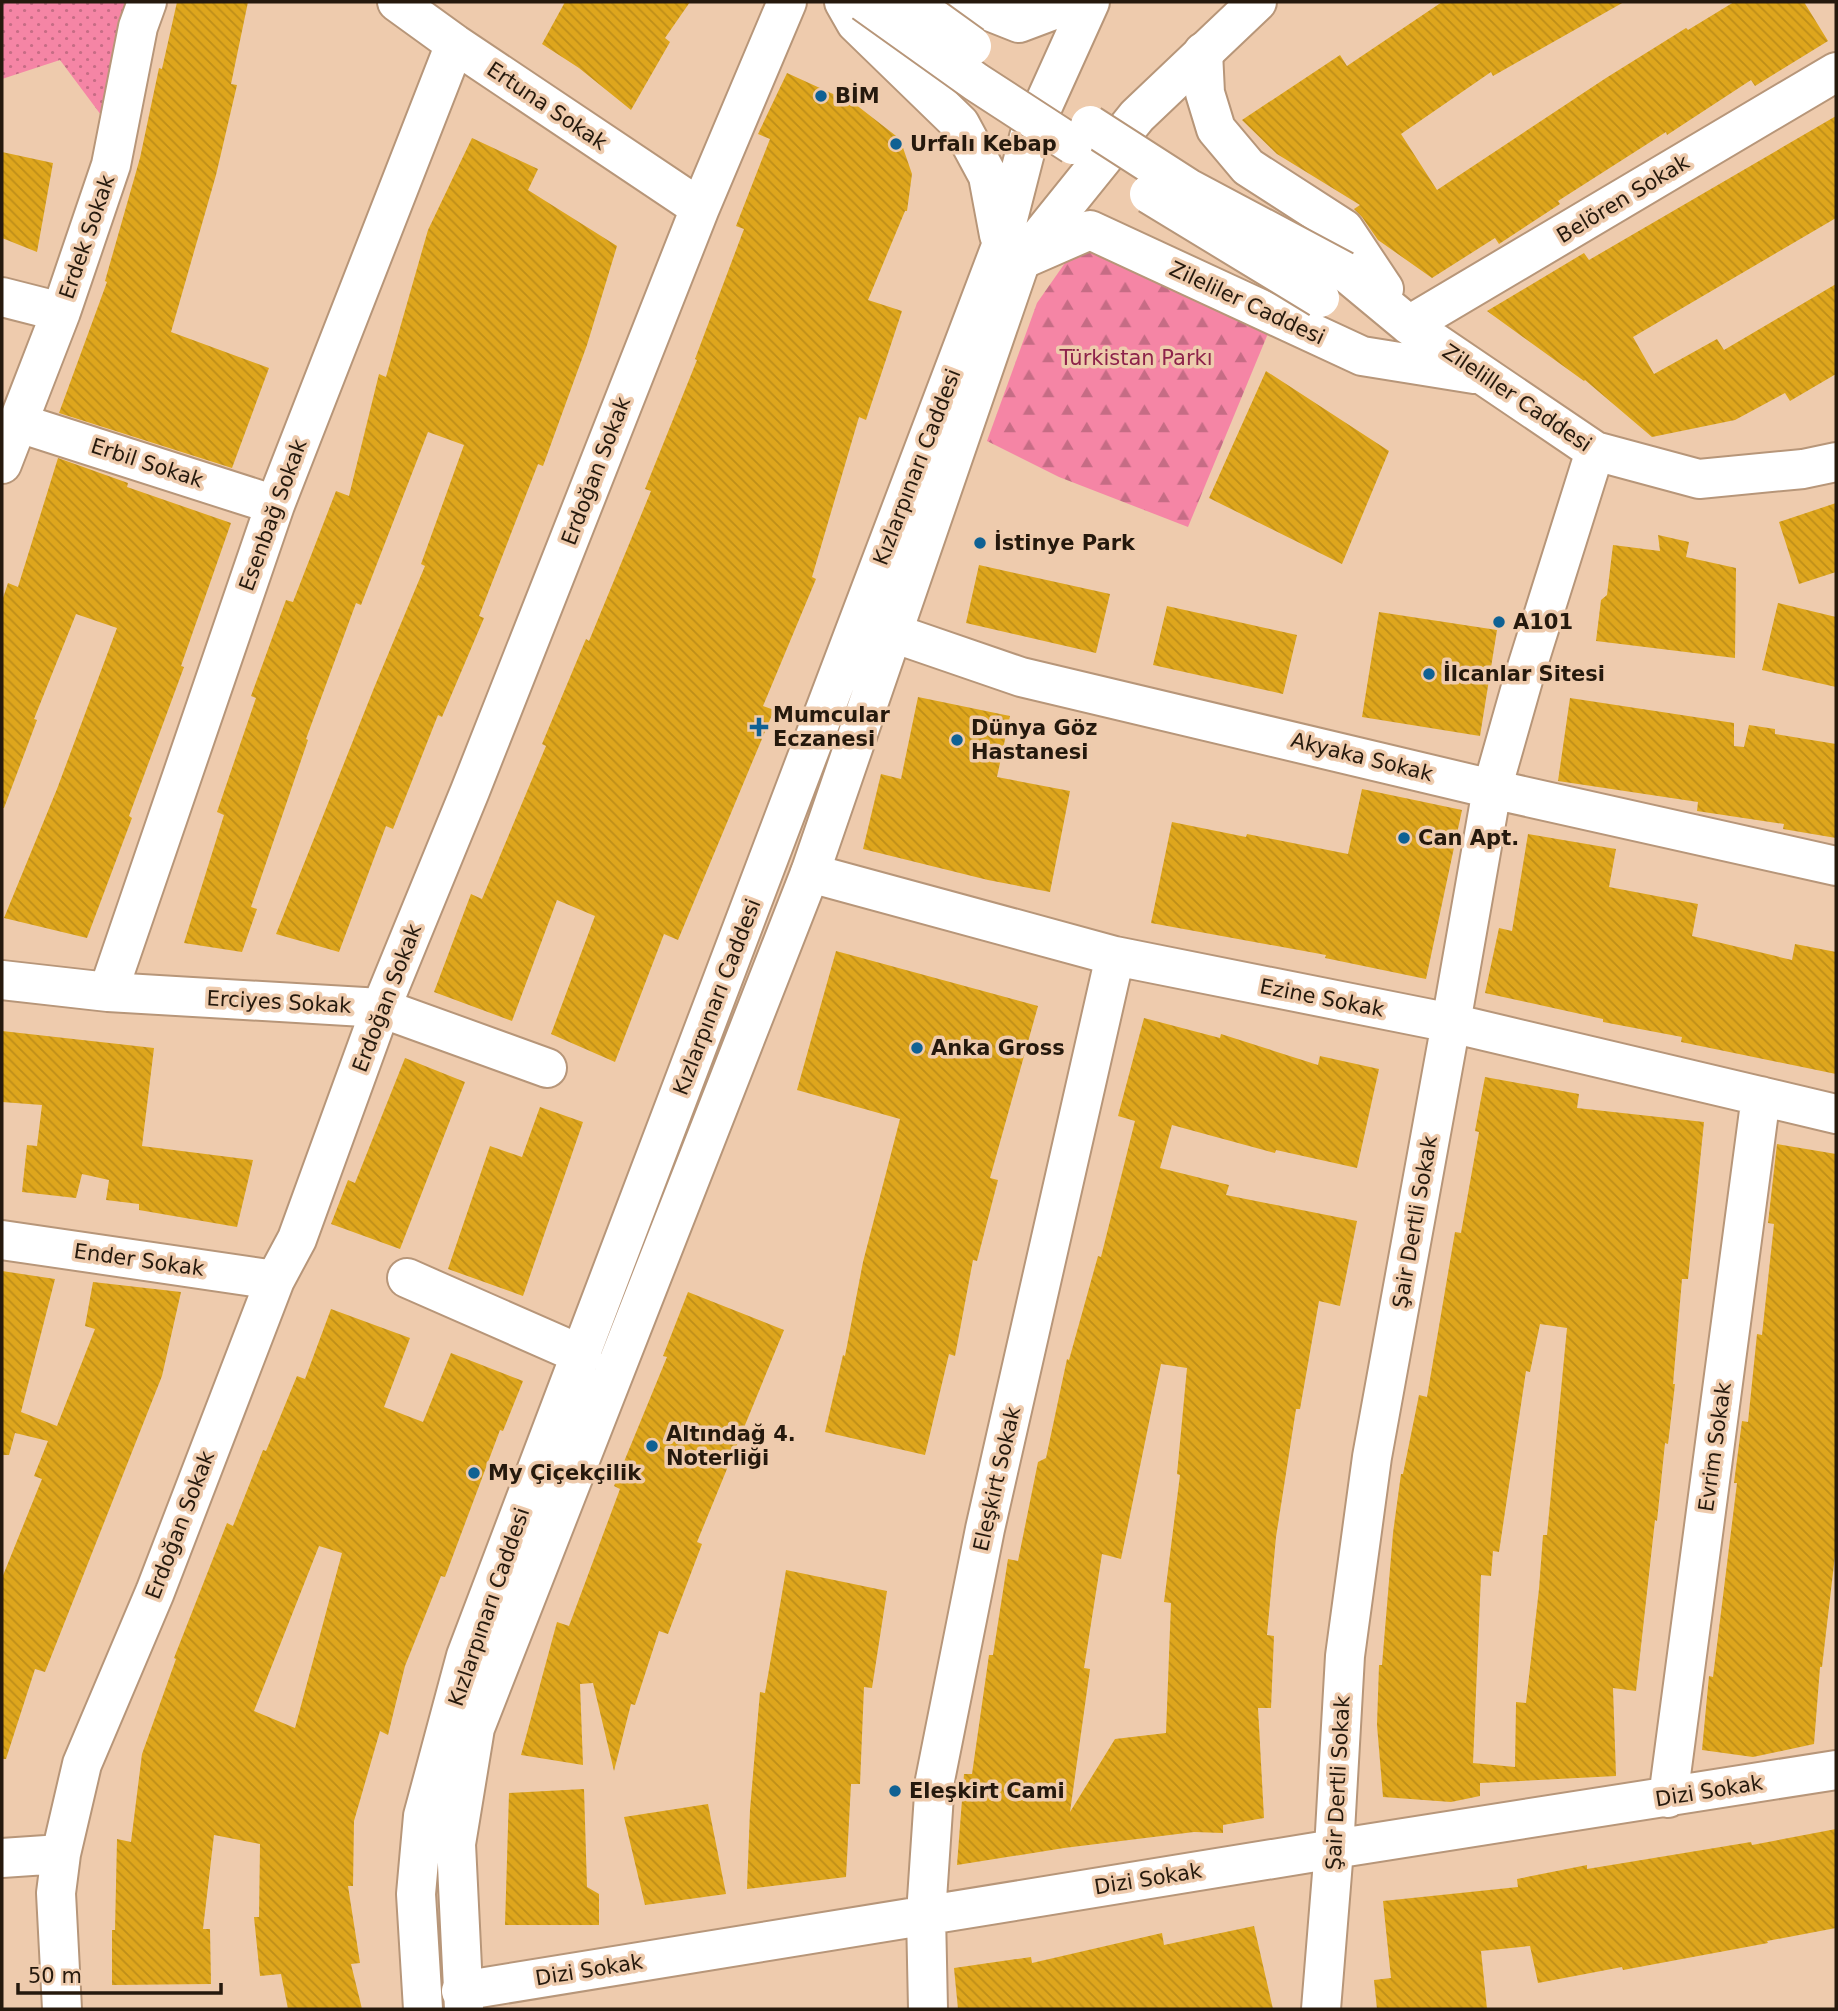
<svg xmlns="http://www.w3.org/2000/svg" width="1838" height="2011" viewBox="0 0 1838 2011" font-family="'DejaVu Sans',sans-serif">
<defs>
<pattern id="forest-firs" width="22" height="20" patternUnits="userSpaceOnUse" patternTransform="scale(1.75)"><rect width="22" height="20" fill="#f585a5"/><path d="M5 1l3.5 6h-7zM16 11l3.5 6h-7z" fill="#c66c85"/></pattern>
<pattern id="park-dots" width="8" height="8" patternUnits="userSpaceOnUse" patternTransform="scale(1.75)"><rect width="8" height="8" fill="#f585a5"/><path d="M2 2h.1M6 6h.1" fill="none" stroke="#c66c85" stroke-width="1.8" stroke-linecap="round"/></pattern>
<pattern id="building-back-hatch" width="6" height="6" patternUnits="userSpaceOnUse" patternTransform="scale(1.75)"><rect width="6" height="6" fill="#dea61d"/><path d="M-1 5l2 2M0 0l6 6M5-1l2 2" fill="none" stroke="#be8e19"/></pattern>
</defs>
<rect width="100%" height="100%" fill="#eecbad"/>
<path fill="url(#forest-firs)" d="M1116 221 1283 297 1188 527 1059 477 987 441 1037 303 1072 253Z"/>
<path fill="url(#park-dots)" d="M2 2H131L122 25 101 115 60 60 2 79Z"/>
<path fill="url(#building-back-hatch)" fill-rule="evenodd" d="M177 2H248L231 84 237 85 216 175 171 332 269 368 232 468 59 413 107 282 105 281 140 158 159 68 162 69Z
M565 2H690L665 38 670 42 631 110 579 68 542 44Z
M1442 2H1624L1493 76 1491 72 1401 134 1437 190 1606 78 1686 28 1688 30 1734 2H1804L1828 41 1755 86 1751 80 1667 135 1666 132 1558 201 1560 204 1499 244 1495 238 1432 278 1378 240 1362 217 1354 209 1360 205 1277 154 1242 120 1340 55 1347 66Z
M787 73 855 104 900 139 912 174 907 211H905L868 300 902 311 866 420 859 417 812 577 816 579 763 706 774 710 678 940 664 934 615 1062 551 1034 595 916 557 900 512 1021 434 992 471 894 482 899 546 746 542 744 586 639 589 641 651 491 645 489 697 360 695 359 744 229 736 226 770 139 758 134Z
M1836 116V218L1633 337 1654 374 1717 339 1724 350 1836 284V374L1790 401 1785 393 1735 420 1652 437 1585 380 1584 381 1487 311 1584 253 1589 260Z
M472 138 538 169 528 190 617 246 587 345 543 466 538 464 479 616 484 618 442 717 438 715 393 829 386 826 339 952 276 934 374 688 425 566 421 564 464 445 428 432 361 605 356 603 306 739 308 740 251 907 257 909 242 952 184 943 224 815 217 812 256 698 251 696 286 600 293 602 336 491 349 496 379 374 386 377 428 230Z
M2 152 53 163 37 252 2 238Z
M1266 371 1389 451 1342 564 1209 498Z
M58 458 128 483 127 487 231 523 181 666 184 667 129 816 132 818 87 938 4 918 57 789 117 628 76 614 34 719 37 720 4 808H2V601L8 583 18 587Z
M1836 503V572L1799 584 1779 522Z
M1658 535 1689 542 1686 557 1736 568 1735 658 1596 641 1601 600 1607 595 1613 545 1660 551Z
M979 565 1110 594 1096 653 966 623Z
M1778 603 1836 617V687L1762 670Z
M1167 606 1297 635 1283 694 1153 665Z
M1379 612 1497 630 1480 736 1362 717Z
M918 697 1010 716 997 777 1070 791 1050 892 988 880 863 849 881 774 901 779Z
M1570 698 1734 723V746L1744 747 1749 725 1775 729V734L1836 744V838L1783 829 1784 824 1697 811 1698 802 1558 781Z
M1362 789 1462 810 1426 979 1325 958 1326 955 1151 923 1172 822 1246 837 1247 834 1348 854Z
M1528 834 1616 849 1609 887 1698 904 1692 936 1792 960 1795 944 1836 952V1074L1681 1042 1682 1037 1603 1022V1019L1485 993 1499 928 1512 931Z
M836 951 1038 1006 990 1178 998 1180 977 1261 973 1260 955 1356 949 1354 925 1455 825 1432 843 1355 845 1356 863 1262 900 1119 797 1090Z
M1144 1018 1220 1038 1221 1034 1318 1065 1320 1056 1379 1069 1357 1168 1276 1150 1275 1153 1172 1125 1160 1168 1229 1185 1226 1195 1357 1221 1340 1306 1319 1301 1300 1409H1296L1276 1537 1267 1635 1274 1636 1271 1708H1258L1264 1818 1223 1825V1833L1194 1832 1064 1848 957 1865 964 1774H972L989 1655H993L1008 1559 1018 1561 1038 1462 1046 1458 1067 1359 1069 1360 1098 1256 1101 1257 1135 1121 1118 1116ZM1161 1364 1187 1368 1177 1474 1180 1475 1164 1602 1171 1603 1166 1733 1115 1739 1070 1812 1090 1669 1084 1668 1102 1554 1121 1559Z
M2 1031 154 1048 142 1146 253 1160 237 1227 139 1210V1204L106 1200 109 1180 82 1174 76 1198 22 1192 27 1145 37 1146 42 1105 2 1102Z
M405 1058 465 1082 400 1249 331 1224 348 1180 355 1183Z
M1485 1077 1579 1094 1577 1108 1704 1122 1688 1279H1682L1673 1384H1675L1668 1444 1665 1443 1657 1521 1655 1520 1636 1691 1613 1688 1616 1776 1480 1783V1796L1451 1802 1383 1797 1377 1725 1379 1665H1382L1393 1533 1401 1474H1403L1419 1395 1427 1397 1455 1232 1461 1233 1479 1132 1475 1131ZM1540 1324 1567 1328 1547 1535H1543L1539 1589 1526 1703 1516 1702 1515 1767 1473 1763 1481 1575 1491 1576 1493 1551 1499 1552 1526 1371 1530 1372Z
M540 1107 583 1122 523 1296 448 1269 490 1146 522 1157Z
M1777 1144 1836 1154V1547L1822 1667H1820L1814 1744 1753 1757 1702 1750 1709 1676 1713 1677 1737 1483H1734L1742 1421 1748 1422 1757 1334 1762 1335 1774 1224 1768 1223Z
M2 1271 55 1279 21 1412 57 1426 95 1329 85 1326 93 1282 181 1292 162 1376 45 1672 35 1669 6 1759H2V1578L42 1479 34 1476 48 1441 15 1433 9 1455H2Z
M688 1292 784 1330 697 1542 702 1544 668 1634 659 1631 635 1705 631 1704 614 1771 593 1683 580 1684 583 1765 521 1755 557 1622 569 1626 620 1489 614 1486 667 1357 663 1356Z
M331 1309 410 1338 384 1407 423 1422 451 1353 523 1381 503 1431 500 1430 445 1577 441 1576 405 1666 388 1735 380 1731 354 1821 353 1886H348L360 1963 351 1964 362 2009H288L281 1974 260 1976 254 1917H259L260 1844 214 1835 203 1929H210L211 1984 112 1985V1930H115L117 1839 131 1842 142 1754 176 1659 174 1658 227 1523 233 1526 263 1450 266 1451 297 1376 305 1379ZM319 1546 342 1553 295 1728 254 1711Z
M786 1570 887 1591 872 1688 864 1687 860 1784H851L846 1877 747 1889 750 1810 760 1692 765 1693Z
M584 1789 587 1887 599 1894V1925H505L509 1793Z
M708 1804 726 1894 645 1905 624 1817Z
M1836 1829V1928L1767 1941 1768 1943 1623 1970 1622 1967 1538 1983 1530 1946 1481 1951 1487 2009H1377L1374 1980 1391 1978 1383 1901 1518 1887 1517 1879 1587 1865V1869L1751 1842 1752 1845Z
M1254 1926 1273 2009H958L954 1968 1031 1957 1032 1963 1162 1933 1164 1945Z"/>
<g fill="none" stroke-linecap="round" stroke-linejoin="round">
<g stroke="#b79679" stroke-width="42">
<path id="minor" d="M397 2 455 44 700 208
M1203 52 1205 93 1216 129 1248 167 1344 229 1384 289
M1021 260 1090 230 1362 356 1474 374
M1344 271 1409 325 1595 451 1699 479 1803 469 1836 462
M2 297 61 312
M1409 325 1836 72
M19 423 275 505
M2 464 61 312 111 165 138 27 147 2
M893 633 1021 677 1492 789 1836 866
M810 873 1115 956 1451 1023 1836 1114
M2 980 108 992 381 1008 547 1068
M108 992 275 505 455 44
M2 1240 275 1280
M407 1278 582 1355
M1668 1798 1761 1096
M2 1858 61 1854
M461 1991 1334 1849 1836 1770
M62 2009 56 1893 61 1854 82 1764 155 1592 275 1280 297 1239 381 1008 470 791 700 208 787 2
M928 2009 926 1914 935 1780 985 1529 1115 956
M1321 2009 1334 1849 1345 1656 1372 1457 1451 1023 1492 789 1523 680 1595 451"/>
</g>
<g stroke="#b79679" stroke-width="42">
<path id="major" d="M844 2 856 23 960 124 988 176 999 235
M966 2 1019 23 1059 8 1067 2
M423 2009 416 1894 423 1816 466 1656 1001 246 1029 137 1090 2
M464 2009 456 1844 475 1728 810 873 1021 260 1137 116 1257 2"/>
</g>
<use href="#minor" stroke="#fff" stroke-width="38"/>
<use href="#major" stroke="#fff" stroke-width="38"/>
<g stroke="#b79679" stroke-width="42" stroke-linecap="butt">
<path id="minor-bridge" d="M1090 125 1188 188 1344 271
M1149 194 1320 298"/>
</g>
<g stroke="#b79679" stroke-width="42" stroke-linecap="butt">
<path id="major-bridge" d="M864 2 976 82 1073 145
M911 2 972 46"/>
</g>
<use href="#minor-bridge" stroke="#fff" stroke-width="38"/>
<use href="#major-bridge" stroke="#fff" stroke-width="38"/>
</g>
<g fill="#0f6193" stroke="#eecbad" stroke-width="2.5">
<circle cx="821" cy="96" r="7"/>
<circle cx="896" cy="144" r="7"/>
<circle cx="980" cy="543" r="7"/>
<circle cx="1499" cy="622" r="7"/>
<circle cx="1429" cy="674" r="7"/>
<path d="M755.5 716.5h7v7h7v7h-7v7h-7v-7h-7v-7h7z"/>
<circle cx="957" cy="740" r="7"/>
<circle cx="1404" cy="838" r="7"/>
<circle cx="917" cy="1048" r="7"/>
<circle cx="652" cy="1446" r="7"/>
<circle cx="474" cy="1473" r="7"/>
<circle cx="895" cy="1791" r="7"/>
</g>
<g text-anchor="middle" stroke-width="7" stroke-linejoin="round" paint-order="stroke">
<g font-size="21" font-weight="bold" fill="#25190d" stroke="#eecbad" text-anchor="start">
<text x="835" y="103">BİM</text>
<text x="910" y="151">Urfalı Kebap</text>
<text x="994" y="550">İstinye Park</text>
<text x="1513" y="629">A101</text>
<text x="1443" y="681">İlcanlar Sitesi</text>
<text x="773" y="722">Mumcular<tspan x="773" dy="24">Eczanesi</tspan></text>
<text x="971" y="735">Dünya Göz<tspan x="971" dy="24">Hastanesi</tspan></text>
<text x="1418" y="845">Can Apt.</text>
<text x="931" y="1055">Anka Gross</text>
<text x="666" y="1441">Altındağ 4.<tspan x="666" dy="24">Noterliği</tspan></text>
<text x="488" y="1480">My Çiçekçilik</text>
<text x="909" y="1798">Eleşkirt Cami</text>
</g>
<g font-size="21" fill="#25190d" stroke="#eecbad">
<text transform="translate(547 106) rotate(34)" y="7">Ertuna Sokak</text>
<text transform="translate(1623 199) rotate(-31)" y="7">Belören Sokak</text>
<text transform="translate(87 237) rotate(-71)" y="7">Erdek Sokak</text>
<text transform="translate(1247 303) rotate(25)" y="7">Zileliler Caddesi</text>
<text transform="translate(1517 398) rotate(34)" y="7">Zileliller Caddesi</text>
<text transform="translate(147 463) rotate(18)" y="7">Erbil Sokak</text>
<text transform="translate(917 467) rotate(-69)" y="7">Kızlarpınarı Caddesi</text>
<text transform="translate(596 471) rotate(-69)" y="7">Erdoğan Sokak</text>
<text transform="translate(273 515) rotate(-70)" y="7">Esenbağ Sokak</text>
<text transform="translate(1362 757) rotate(14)" y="7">Akyaka Sokak</text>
<text transform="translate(717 997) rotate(-69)" y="7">Kızlarpınarı Caddesi</text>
<text transform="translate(387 998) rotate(-69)" y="7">Erdoğan Sokak</text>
<text transform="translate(1322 998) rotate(11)" y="7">Ezine Sokak</text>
<text transform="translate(279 1002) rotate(3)" y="7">Erciyes Sokak</text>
<text transform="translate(1415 1222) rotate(-80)" y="7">Şair Dertli Sokak</text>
<text transform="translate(139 1260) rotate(8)" y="7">Ender Sokak</text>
<text transform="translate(1715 1447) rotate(-82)" y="7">Evrim Sokak</text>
<text transform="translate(997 1479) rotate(-77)" y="7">Eleşkirt Sokak</text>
<text transform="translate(180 1525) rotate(-69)" y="7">Erdoğan Sokak</text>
<text transform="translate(489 1607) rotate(-71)" y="7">Kızlarpınarı Caddesi</text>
<text transform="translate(1338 1783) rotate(-87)" y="7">Şair Dertli Sokak</text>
<text transform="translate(1709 1791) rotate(-9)" y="7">Dizi Sokak</text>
<text transform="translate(1148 1879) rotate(-9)" y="7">Dizi Sokak</text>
<text transform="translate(589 1970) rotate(-9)" y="7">Dizi Sokak</text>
</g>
<g font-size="21" fill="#8d234a" stroke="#eecbad">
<text x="1136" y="365">Türkistan Parkı</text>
</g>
</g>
<rect width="1838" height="2011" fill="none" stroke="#25190d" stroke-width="7"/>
<path d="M18 1983v10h203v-10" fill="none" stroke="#25190d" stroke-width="3.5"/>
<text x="28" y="1983" font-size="21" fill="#25190d" stroke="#eecbad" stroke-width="5" paint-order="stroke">50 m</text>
</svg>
